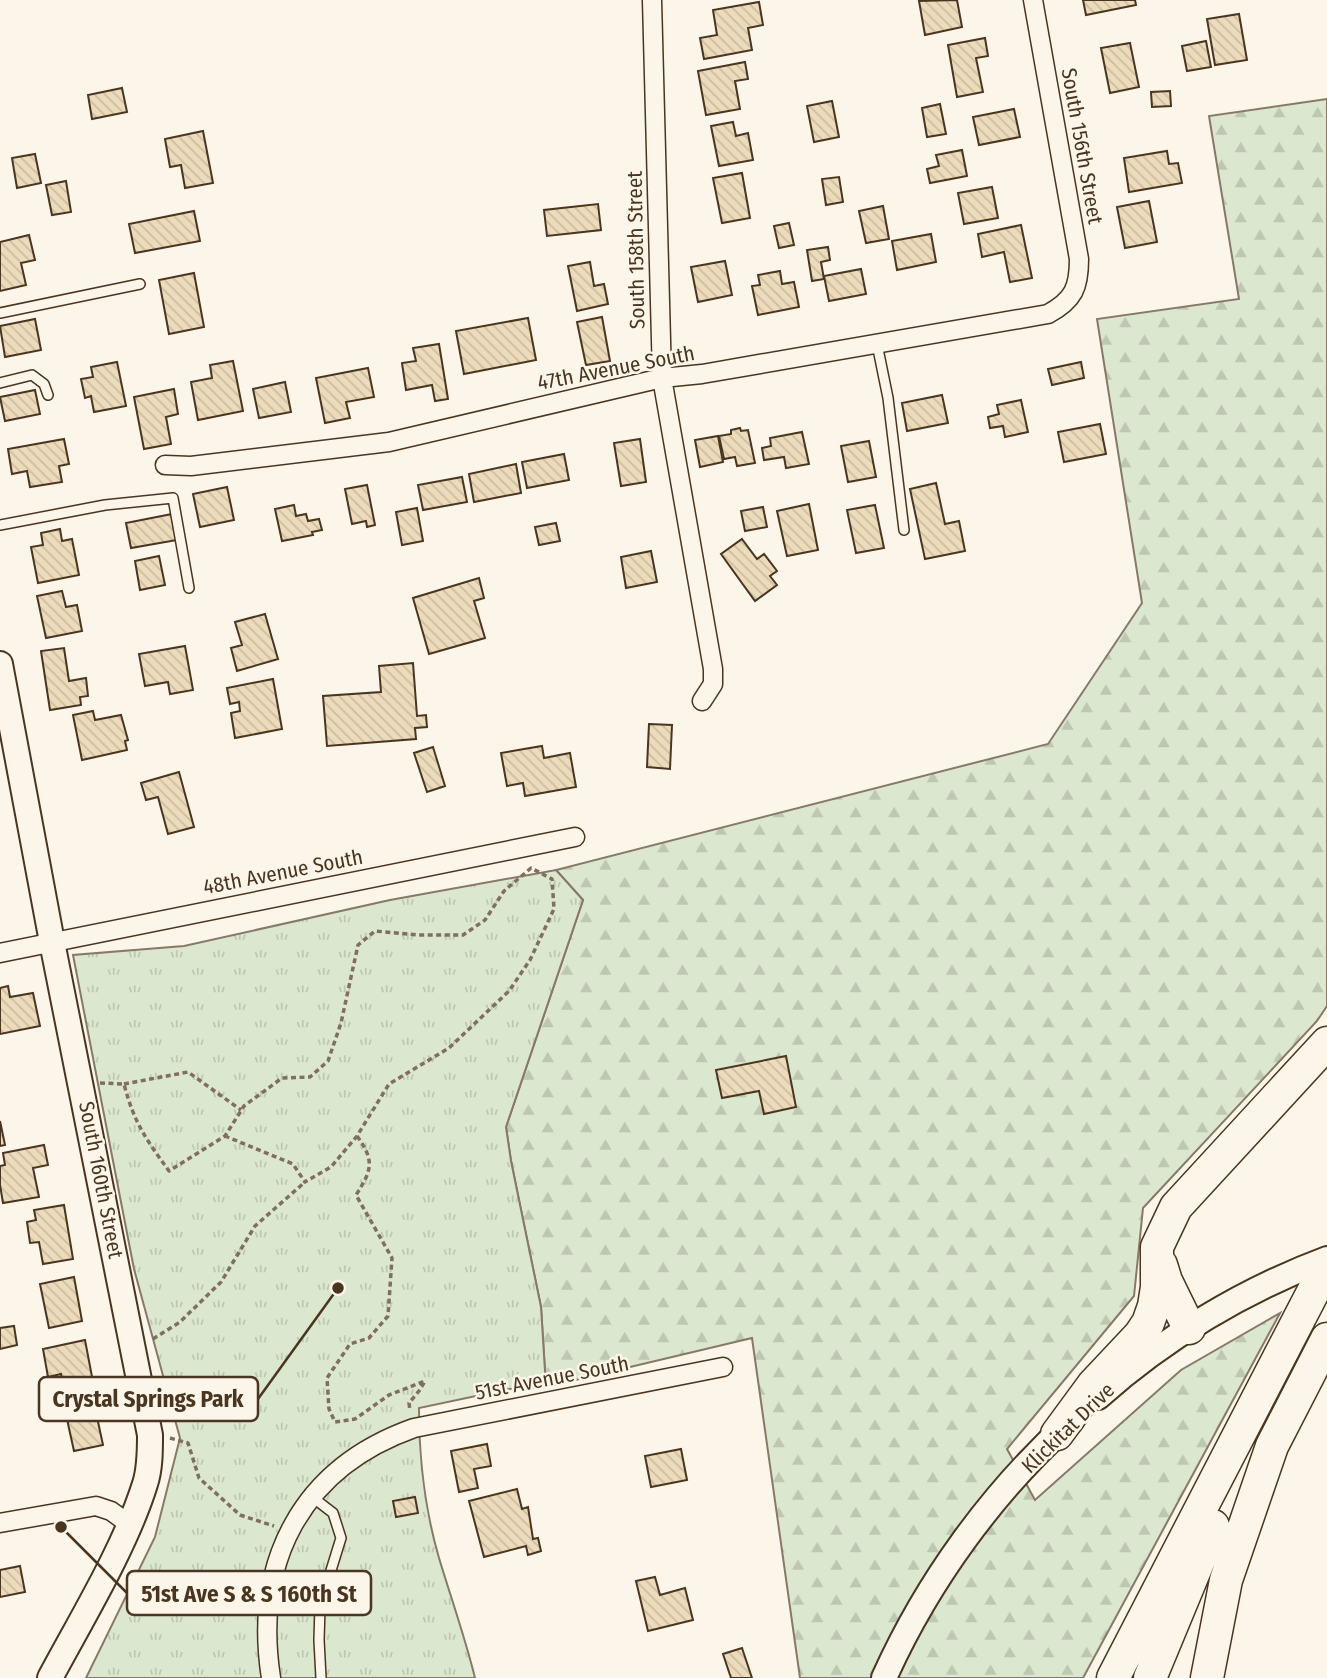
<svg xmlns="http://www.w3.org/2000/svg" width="1327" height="1678" viewBox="0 0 1327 1678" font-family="'Fira Sans Condensed',sans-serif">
<defs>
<pattern id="forest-firs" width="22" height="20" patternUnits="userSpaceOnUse" patternTransform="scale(1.75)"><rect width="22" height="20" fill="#dce7d0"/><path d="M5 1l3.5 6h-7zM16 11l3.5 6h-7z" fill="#bec7b2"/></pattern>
<pattern id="park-tufts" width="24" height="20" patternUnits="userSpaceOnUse" patternTransform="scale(1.75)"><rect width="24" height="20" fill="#dce7d0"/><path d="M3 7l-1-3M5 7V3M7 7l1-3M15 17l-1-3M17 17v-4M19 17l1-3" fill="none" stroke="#bec7b2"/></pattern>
<pattern id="building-back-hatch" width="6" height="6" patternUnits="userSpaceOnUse" patternTransform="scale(1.75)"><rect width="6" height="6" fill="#ecdcbc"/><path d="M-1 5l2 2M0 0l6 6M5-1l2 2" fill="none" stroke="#ccbda1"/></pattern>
</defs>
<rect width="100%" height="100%" fill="#fbf6e9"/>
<path fill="url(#forest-firs)" stroke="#887966" stroke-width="2" d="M1327 99V1006L1317 1021 1143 1208 1134 1296 1007 1449 1035 1500 1181 1370 1280 1313 1083 1678H800L752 1338 546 1387 541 1307 511 1161 506 1127 583 900 556 870 1048 744 1142 603 1097 319 1239 299 1209 116Z"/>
<path fill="url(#park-tufts)" stroke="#887966" stroke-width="2" d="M556 870 583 900 506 1127 511 1161 541 1307 546 1387 509 1389 419 1408C419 1458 425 1510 439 1558 451 1598 465 1637 475 1678H86L155 1537 180 1438 134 1269 73 955 184 946 390 900Z"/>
<path fill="url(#building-back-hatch)" stroke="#4a3520" stroke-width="2" d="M957 0 962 27 925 35 919 1Z
M1083 0H1135L1136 5 1086 15Z
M759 2 763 25 748 28 752 50 704 59 700 38 717 35 713 10Z
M1239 14 1247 60 1215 65 1207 19Z
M985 38 988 56 976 58 983 92 957 97 948 45Z
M1206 41 1211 67 1187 71 1182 46Z
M1130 43 1139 87 1110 93 1101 48Z
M745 62 748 79 735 81 740 109 706 115 698 71Z
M122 88 127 112 92 119 88 95Z
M1170 91 1171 106 1152 107 1151 92Z
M832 101 839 137 814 142 807 106Z
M940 104 946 134 927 137 922 108Z
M1014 109 1020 137 979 145 973 117Z
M733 122 736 136 748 133 753 160 719 166 711 126Z
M203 131 213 183 185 188 181 165 170 167 165 139Z
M962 150 967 176 930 183 927 169 939 166 936 155Z
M1167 151 1169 164 1178 163 1182 183 1129 192 1124 158Z
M35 154 41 183 17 188 12 158Z
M742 173 750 218 722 223 713 178Z
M839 177 843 202 826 205 822 179Z
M66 181 71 212 52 215 46 185Z
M992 187 998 218 964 224 958 193Z
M1149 201 1157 242 1125 248 1117 207Z
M598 204 601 230 547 236 544 210Z
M883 206 889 239 866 243 859 211Z
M194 211 200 241 135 253 129 224Z
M789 223 794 245 779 248 774 226Z
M1021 225 1032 278 1010 282 1004 252 982 257 978 234Z
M931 234 936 262 897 270 892 241Z
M29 235 35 260 21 263 26 285 0 291V242Z
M828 247 830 260 821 262 824 279 812 281 807 250Z
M725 261 732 295 698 302 691 267Z
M590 262 594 286 604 284 608 304 577 311 568 266Z
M861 269 866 294 829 301 824 276Z
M780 271 782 284 794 282 799 307 758 315 752 286 760 285 758 275Z
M194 273 204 327 169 334 159 280Z
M602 317 610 361 586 365 577 322Z
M528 318 536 360 464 374 456 331Z
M35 319 41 350 5 357 0 326Z
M439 344 448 399 435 401 432 385 406 390 402 363 416 361 413 348Z
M233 361 243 411 198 420 191 382 212 378 210 365Z
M117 362 126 406 94 412 91 396 85 398 81 379 93 377 91 367Z
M1081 362 1084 378 1052 385 1048 369Z
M368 368 374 397 346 402 350 418 325 423 316 378Z
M285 382 291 412 259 418 253 389Z
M174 389 178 414 166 417 171 444 144 449 134 397Z
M35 390 40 414 5 421 0 397Z
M942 395 948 423 907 431 902 403Z
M1021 400 1028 432 1005 437 1003 426 990 428 988 417 999 414 997 405Z
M1100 424 1106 454 1064 462 1058 432Z
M740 428 741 431 748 430 755 463 737 466 735 457 724 459 719 436 731 434V430Z
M802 432 809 464 786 468 784 457 764 460 762 448 771 446 770 438Z
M718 436 723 462 700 467 695 440Z
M64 439 69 464 59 466 62 482 30 487 27 471 12 474 8 449Z
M640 439 646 482 621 486 614 443Z
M869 441 876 477 848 482 841 446Z
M564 454 569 480 527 488 522 462Z
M516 464 521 493 474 502 469 474Z
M462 477 467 502 423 510 418 485Z
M936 483 945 524 959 521 965 551 925 559 910 489Z
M367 485 375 525 367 527 366 521 352 524 345 489Z
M227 487 234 520 200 527 193 494Z
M809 504 818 550 787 556 777 511Z
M294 505 296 516 306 514 308 521 319 519 322 530 312 532 313 535 282 541 275 509Z
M875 505 884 548 856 553 847 510Z
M763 507 767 527 745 531 741 511Z
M417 508 423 541 402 545 396 512Z
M172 514 177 540 131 548 126 523Z
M556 523 560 541 539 545 535 527Z
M60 529 62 541 72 539 79 575 38 583 31 547 43 545 41 533Z
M742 539 757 559 764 554 777 571 770 576 777 585 755 601 721 554Z
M651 551 657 582 626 588 621 557Z
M159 556 165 585 140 590 135 561Z
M479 578 484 598 474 601 485 638 429 654 413 598Z
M62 591 66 607 77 605 82 631 46 638 37 596Z
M265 614 278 659 237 671 231 648 242 645 235 622Z
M185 646 193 690 170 694 168 682 145 686 139 654Z
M64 648 69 681 86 678 88 696 80 697 81 705 50 710 41 651Z
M413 663 417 716 426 715 427 727 415 728 416 739 327 746 323 696 381 692 379 666Z
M273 679 282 729 235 738 231 713 240 711 239 702 230 704 227 688Z
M93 711 95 720 121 715 128 740 125 741 127 750 82 760 73 715Z
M649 724 672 725 670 769 647 767Z
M542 746 544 758 570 753 576 787 525 796 523 783 507 786 501 753Z
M433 747 445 786 427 792 414 753Z
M179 772 194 827 168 834 158 797 146 800 141 783Z
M8 986 10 997 33 993 40 1026 0 1034V988Z
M786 1056 796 1107 764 1114 759 1091 722 1098 716 1070Z
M0 1121 5 1145 0 1146Z
M44 1145 48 1165 33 1168 39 1197 3 1203 0 1185V1166L5 1165 3 1153Z
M64 1205 73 1259 43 1264 39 1242 30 1243 27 1222 36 1220 34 1210Z
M74 1277 82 1321 49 1328 40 1284Z
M14 1326 17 1345 0 1349V1328Z
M85 1340 93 1382 63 1388 61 1374 48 1377 43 1349Z
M104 1393 108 1415 97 1417 103 1445 74 1451 63 1401Z
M487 1444 491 1466 474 1469 478 1488 459 1492 451 1451Z
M681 1449 687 1480 651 1487 645 1456Z
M517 1489 522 1509 528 1507 533 1539 538 1538 541 1551 528 1555 526 1546 484 1557 469 1501Z
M415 1497 418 1513 396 1517 393 1501Z
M20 1566 25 1592 0 1597V1570Z
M655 1577 660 1595 685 1588 693 1620 648 1631 636 1581Z
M742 1648 752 1678H731L723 1654Z"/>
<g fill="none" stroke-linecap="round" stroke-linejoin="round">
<g stroke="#4a3520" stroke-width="12">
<path id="lane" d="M0 313 140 284
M877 344 888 398 904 530
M0 383 32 375 44 384 48 395
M0 525 105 505 173 498 189 588
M311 1496 333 1513 341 1538 320 1606 319 1640 321 1678"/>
</g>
<g stroke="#4a3520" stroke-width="21">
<path id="street" d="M652 0 662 378 713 669V684L702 701
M165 465 191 466 389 442 662 378 702 374 1048 314C1074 300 1079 287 1079 259L1033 0
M0 953 575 837
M0 1523 96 1506 111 1511 129 1524
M271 1678C253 1562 301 1468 414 1428L723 1367"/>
</g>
<g stroke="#4a3520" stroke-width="28">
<path id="secondary" d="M0 664 52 942 150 1435C150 1451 150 1469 145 1484 125 1548 82 1618 50 1678
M1098 1397C1164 1338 1244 1290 1327 1259
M884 1678C927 1582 993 1491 1071 1421"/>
</g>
<g stroke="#4a3520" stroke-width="35">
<path id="highway" d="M1161 1265 1166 1281 1189 1328
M1057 1434 1093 1385 1140 1335 1148 1323 1154 1306 1157 1287V1247L1176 1207 1327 1043
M1113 1678 1327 1265
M1150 1678 1213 1526
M1207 1678 1226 1580 1272 1446 1327 1339"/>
</g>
<path stroke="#7f6f5c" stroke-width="3.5" stroke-dasharray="5 3.5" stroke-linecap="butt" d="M100 1083 124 1084C134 1123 146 1139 169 1171L225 1136 244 1106 282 1078 310 1077 328 1061 341 1023 358 945 375 931 419 935H463L485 920 504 891 531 868 552 879 554 909 530 960 509 991 449 1048 389 1084 357 1136 331 1167 305 1182 293 1164 225 1136
M124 1084 188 1072 241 1110
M357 1136C375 1161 372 1170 356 1195L392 1258 388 1316 369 1338 350 1344 327 1378 329 1409 335 1422 355 1419 389 1395 425 1381 419 1391 409 1403 410 1411
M153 1339 180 1322 221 1282 255 1226 305 1182
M170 1438 188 1443 199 1478 240 1515 274 1526"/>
<use href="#lane" stroke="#fbf6e9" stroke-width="9"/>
<use href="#street" stroke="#fbf6e9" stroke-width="18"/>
<use href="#secondary" stroke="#fbf6e9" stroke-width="24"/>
<use href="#highway" stroke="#fbf6e9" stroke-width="32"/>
</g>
<g text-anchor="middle" stroke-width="5" stroke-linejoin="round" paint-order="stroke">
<g font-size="21" fill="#4a3520" stroke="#fbf6e9">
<text transform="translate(1082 146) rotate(80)" y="7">South 156th Street</text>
<text transform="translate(636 250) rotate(-91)" y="7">South 158th Street</text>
<text transform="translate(616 368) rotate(-11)" y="7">47th Avenue South</text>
<text transform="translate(283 872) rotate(-11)" y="7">48th Avenue South</text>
<text transform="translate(101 1180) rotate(79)" y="7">South 160th Street</text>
<text transform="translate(552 1378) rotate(-11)" y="7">51st Avenue South</text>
<text transform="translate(1068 1428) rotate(-44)" y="7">Klickitat Drive</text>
</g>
</g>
<path fill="none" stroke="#4a3520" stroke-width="2.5" d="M338 1288L258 1399M61 1527L127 1593"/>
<g fill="#4a3520" stroke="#fbf6e9" stroke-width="2.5">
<circle cx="338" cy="1288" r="7"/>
<circle cx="61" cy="1527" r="7"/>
</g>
<g fill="#fbf6e9" stroke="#4a3520" stroke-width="2.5">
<rect x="39" y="1377" width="219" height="44" rx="7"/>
<rect x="127" y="1571" width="244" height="44" rx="7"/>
</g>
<g font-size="23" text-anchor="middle" font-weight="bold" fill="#4a3520">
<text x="148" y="1407">Crystal Springs Park</text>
<text x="249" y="1602">51st Ave S &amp; S 160th St</text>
</g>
</svg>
